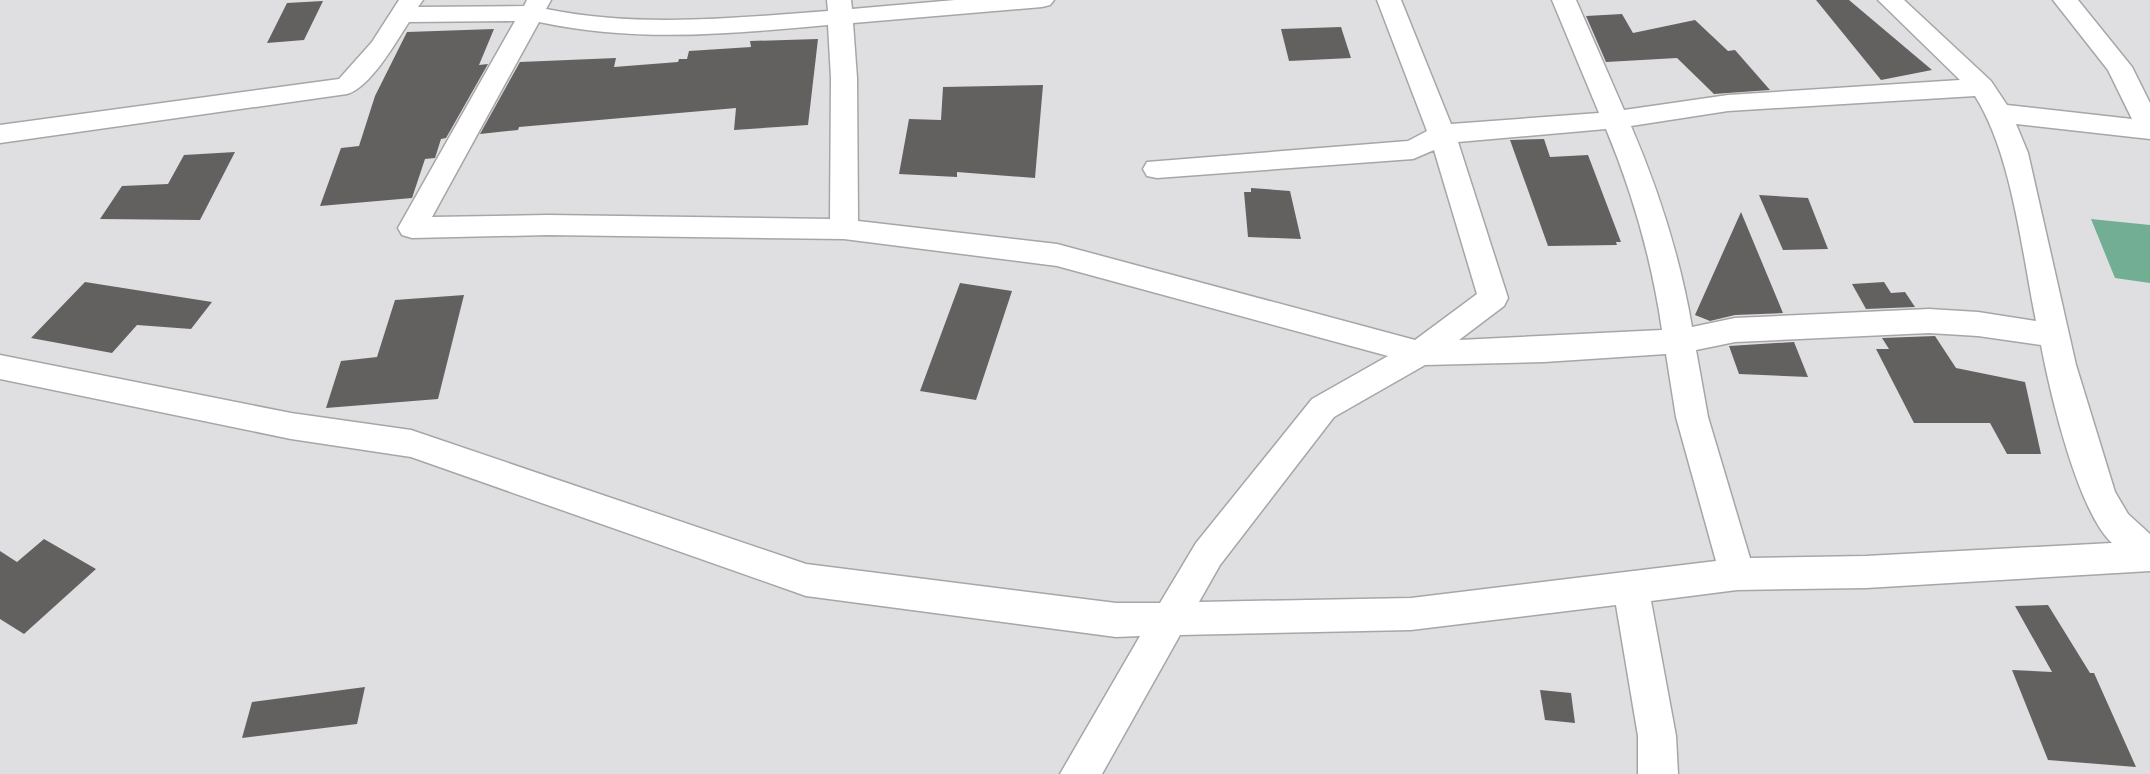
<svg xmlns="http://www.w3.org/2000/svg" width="2150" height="774" viewBox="0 0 2150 774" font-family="'PT Sans Narrow',sans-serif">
<rect width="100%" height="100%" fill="#dfdfe1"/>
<path fill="#71ae93" d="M2091 219 2150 225V283L2115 278Z"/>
<path fill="#636160" d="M1816 0H1849L1932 70 1881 80Z
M323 1 304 40 267 43 287 3Z
M1622 14 1633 33 1695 20 1728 51 1735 50 1770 90 1714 94 1677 58 1606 62 1586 16Z
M1341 27 1351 58 1289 61 1281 29Z
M494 29 479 65 488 64 446 138 441 139 435 158 425 159 412 198 320 206 341 148 359 146 375 96 407 32Z
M818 39 808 125 734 130 736 108 519 127 518 130 480 134 520 62 616 58 614 67 678 62 679 59H687L689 51 751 47 750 41Z
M1043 85 1035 178 957 172V177L899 174 909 119 941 120 943 87Z
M1544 139 1550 157 1588 155 1621 242H1616L1617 245 1548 246 1510 140Z
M235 152 200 220 100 219 122 186 168 184 184 155Z
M1251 188 1290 191 1301 239 1248 237 1244 192H1251Z
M1759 195 1808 198 1828 249 1783 250Z
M1741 212 1783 313 1735 315 1710 321 1695 315Z
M85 282 212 302 191 329 137 325 112 353 31 338Z
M1884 282 1891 293 1905 292 1915 307 1866 309 1852 284Z
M960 283 1012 291 976 400 920 391Z
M464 295 438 399 326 408 341 361 377 357 395 300Z
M1935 336 1956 368 2025 382 2041 454H2007L1990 423H1914L1876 349H1889L1882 338Z
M1794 342 1808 377 1739 374 1729 346Z
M44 539 96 569 24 634 0 619V551L17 562Z
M2048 605 2090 673H2094L2136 767 2048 760 2012 670 2052 672 2015 606Z
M365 687 357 724 242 738 252 702Z
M1540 690 1571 693 1575 723 1545 720Z"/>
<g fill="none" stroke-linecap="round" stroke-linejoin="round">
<g stroke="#a6a6a9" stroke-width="3">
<path id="minor" d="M399 0H423L418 7 524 6 527 0H551L546 9C639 28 734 18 828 11L827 0H851L852 9 955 0H1054L1050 5 1042 7 853 23 857 78 858 221 1057 244 1415 340 1477 294 1434 150 1413 159 1157 178 1147 176 1143 169 1147 162 1408 141 1427 131 1377 0H1401L1451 124 1599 113 1552 0H1576L1624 110 1728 95 1960 80 1878 0H1904L1991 81 2007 105 2132 119 2108 70 2053 0H2078L2132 67 2150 103V139L2016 124 2028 153 2076 365 2115 492 2128 514 2150 534V571L1866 588 1737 590 1651 601 1676 736 1678 774H1638V736L1616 605 1411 630 1180 635 1102 774H1060L1140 636 1116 637 806 596 411 457 291 439 0 379V355L291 413 411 430 806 564 1116 603H1160L1196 543 1312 399 1388 356 1057 266 844 239 548 235 412 238 402 235 398 228 515 21 409 22C396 42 370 88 347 94L0 143V125L339 79 372 42ZM539 22C637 43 729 34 828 25L831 78 830 219 548 215 432 217ZM1975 96C2012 154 2022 253 2036 321L1978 312 1929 309 1735 318 1692 327C1680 257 1659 191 1631 126L1728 111ZM1606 129C1633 194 1652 261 1662 330L1459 340 1504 306 1508 298 1458 142ZM1929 333 1978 336 2041 345C2050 393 2078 512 2112 543L1866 556 1750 558 1708 417 1696 350 1735 342ZM1666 354 1676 417 1716 561 1411 598 1199 602 1220 565 1334 417 1425 365 1544 362Z"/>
</g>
<use href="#minor" fill="#fff" fill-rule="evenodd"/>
</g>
</svg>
